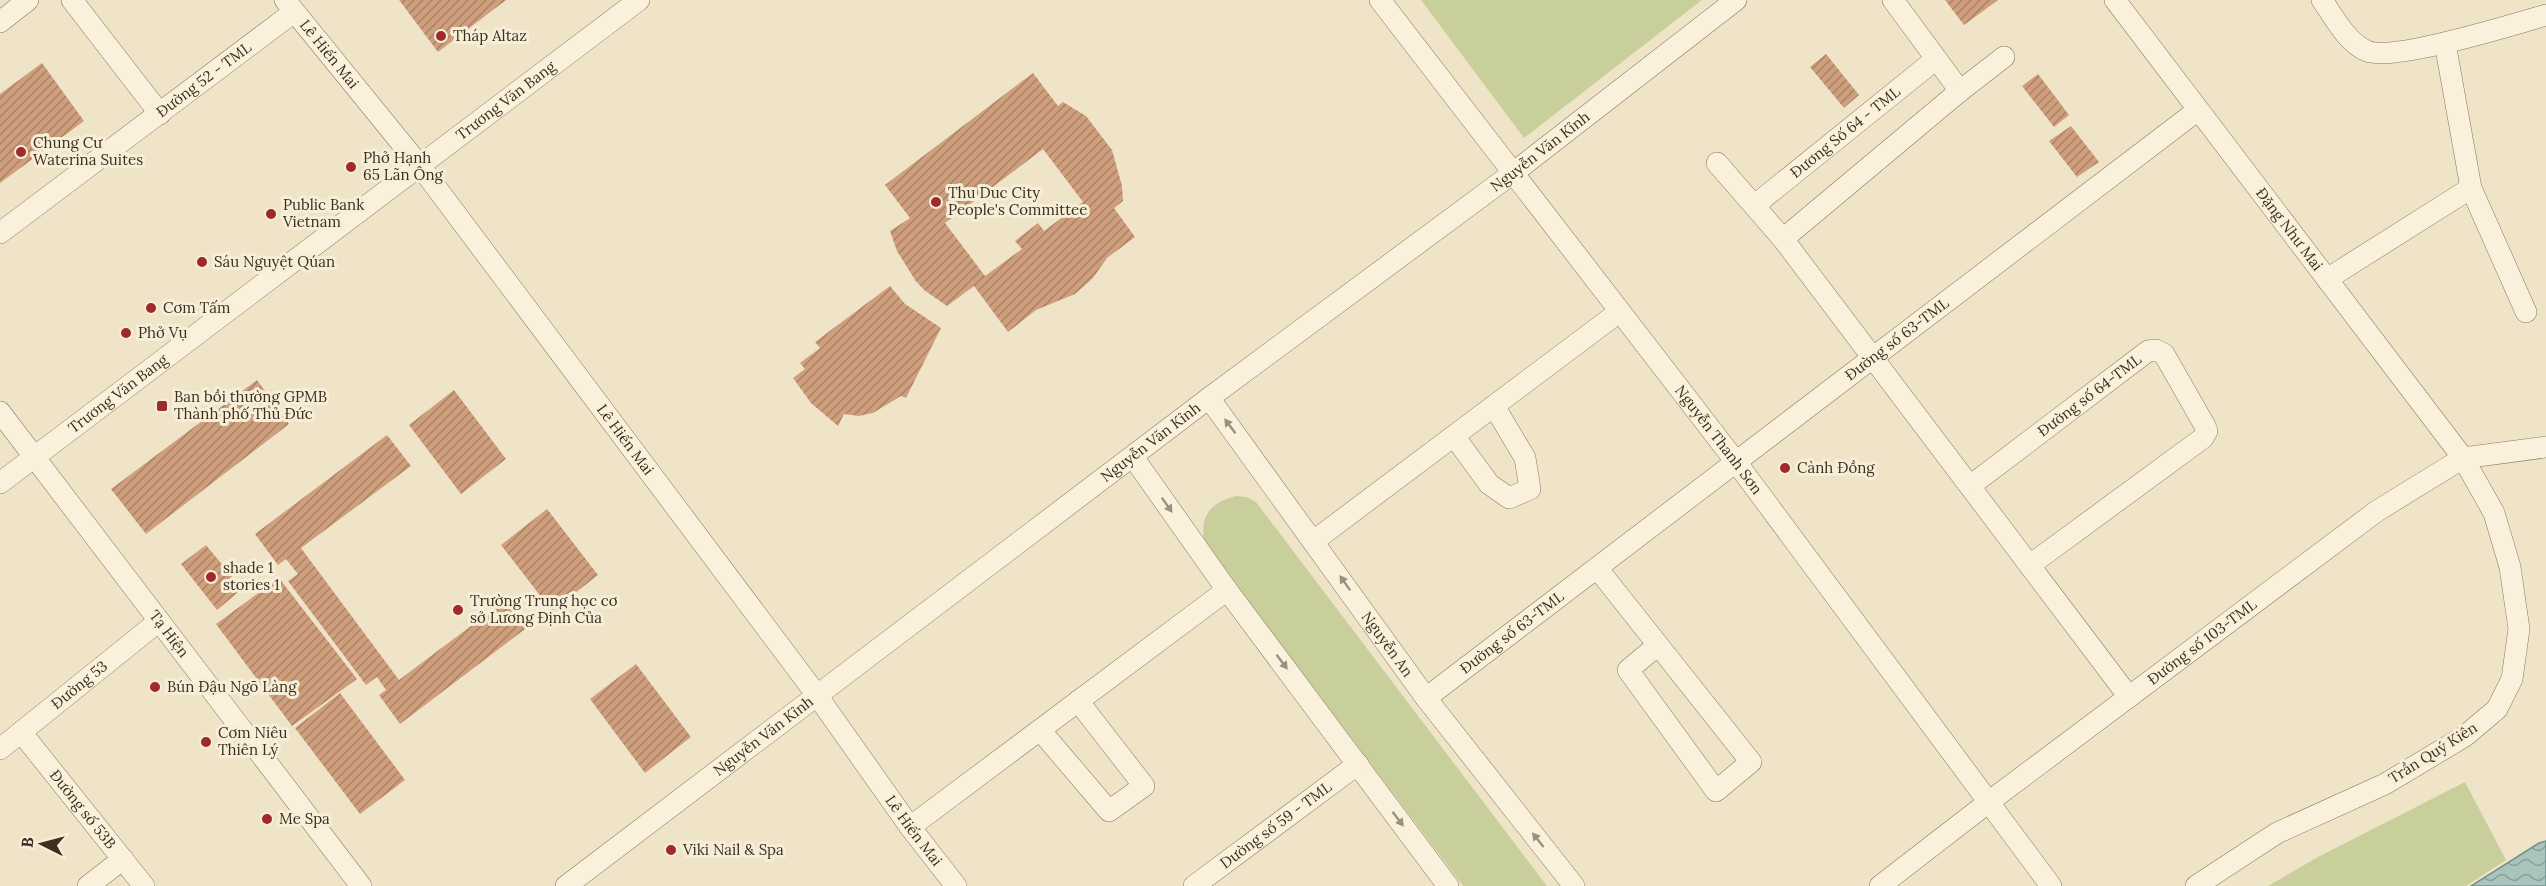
<svg xmlns="http://www.w3.org/2000/svg" width="2546" height="886" viewBox="0 0 2546 886" font-family="Lora,serif">
<defs>
<pattern id="water-waves" width="16" height="10" patternUnits="userSpaceOnUse" patternTransform="scale(1.5)"><rect width="16" height="10" fill="#a9c4bc"/><path d="M0 5q4-4 8 0t8 0" fill="none" stroke="#8ba098"/></pattern>
<pattern id="building-hatch" width="6" height="6" patternUnits="userSpaceOnUse" patternTransform="scale(1.5)"><rect width="6" height="6" fill="#cf9f7d"/><path d="M-1 1l2-2M0 6l6-6M5 7l2-2" fill="none" stroke="#a98266"/></pattern>
</defs>
<rect width="100%" height="100%" fill="#f0e4c8"/>
<path fill="#c9cf9b" d="M1421 0H1702L1524 138Z
M1236 496 1247 497 1256 502 1547 886H1463L1204 543C1200 516 1209 503 1236 496Z
M2465 782 2506 860 2466 886H2268L2318 857Z"/>
<path fill="url(#water-waves)" stroke="#6f938a" stroke-width="1.5" d="M2546 841V886H2471L2539 843Z"/>
<path fill="url(#building-hatch)" fill-rule="evenodd" d="M399 0H506L438 52Z
M1945 0H1998L1964 25Z
M1826 54 1859 95 1844 108 1810 67Z
M42 63 84 121 0 183V94Z
M1033 73 1058 106 1063 102 1086 116 1112 150 1122 186 1123 201 1114 208 1135 237 1107 258 1093 278 1075 294 1036 310 1008 332 974 286 947 306 924 290 915 280 897 251 890 231 910 218 885 185ZM1043 149 1083 202 1044 231 1038 223 1015 241 1022 249 985 276 945 223Z
M2038 74 2069 115 2054 127 2022 86Z
M2071 126 2099 162 2077 177 2049 141Z
M890 286 905 304 941 328 906 398 901 396 873 413 859 416 844 414 838 426 811 403 793 378 805 369 800 363 820 348 815 342Z
M257 380 289 424 146 534 111 489Z
M454 390 506 459 461 494 409 425Z
M387 435 411 466 301 548 399 680 508 598 529 626 400 724 379 695 386 690 377 677 366 685 288 581 298 574 286 559 278 565 255 534Z
M547 509 598 575 552 611 501 545Z
M206 545 242 589 217 610 181 564Z
M279 578 357 679 292 726 216 624Z
M636 664 691 737 645 773 590 699Z
M340 693 405 780 360 814 295 728Z"/>
<g fill="none" stroke-linecap="round" stroke-linejoin="round">
<g stroke="#8d765c" stroke-width="22">
<g id="minor">
<path d="M72 0 160 114"/>
<path id="s1" d="M285 0 420 166 816 694 910 827 956 886"/>
<path id="s2" d="M1380 0 1736 462 2051 886"/>
<path d="M1893 0 1960 91"/>
<path id="s3" d="M2115 0 2463 458 2494 513 2510 567 2519 629 2512 679 2497 709 2465 736 2385 784 2277 833 2196 886"/>
<path d="M2322 0C2334 17 2347 43 2367 51 2392 62 2515 24 2546 15"/>
<path d="M0 22 28 0"/>
<path d="M2445 43 2471 188 2526 312"/>
<path d="M1717 163 1783 239 2129 697"/>
<path id="s4" d="M1755 205 1936 59"/>
<path id="s5" d="M0 233 294 12"/>
<path d="M1783 239 1960 91 2004 57"/>
<path d="M2327 279 2471 188"/>
<path id="s6" d="M1209 398 1426 698 1574 886"/>
<path id="s7" d="M0 412 361 886"/>
<path d="M1454 436 1489 484 1509 498 1530 489 1525 458 1494 406"/>
<path d="M1133 457 1227 590 1448 886"/>
<path id="s8" d="M0 483 639 0"/>
<path id="s9" d="M1970 486 2148 351 2156 350 2164 354 2205 426 2207 431 2203 438 2030 565"/>
<path d="M1315 540 1619 312"/>
<path d="M1597 568 1751 762 1716 791 1628 670 1658 645"/>
<path id="s10" d="M1426 698 2198 110"/>
<path d="M1040 730 1109 811 1144 786 1078 701"/>
<path id="s11" d="M21 732 144 886"/>
<path id="s12" d="M0 749 159 621"/>
<path d="M910 827 1227 590"/>
<path d="M88 886 123 859"/>
<path id="s13" d="M566 886 1209 398 1513 173 1736 0"/>
<path id="s14" d="M1194 886 1358 764"/>
<path id="s15" d="M1880 886 1990 801 2377 511 2463 458 2546 447"/>
</g>
</g>
<use href="#minor" stroke="#faf1dc" stroke-width="21"/>
</g>
<defs><path id="oneway-solid" d="M-6-.8H1V-3.2L6.5 0L1 3.2V.8H-6Z" transform="scale(1.5)"/></defs>
<g fill="#9c907e">
<use href="#oneway-solid" transform="translate(1230 426) rotate(-127)"/>
<use href="#oneway-solid" transform="translate(1167 505) rotate(55)"/>
<use href="#oneway-solid" transform="translate(1345 583) rotate(-125)"/>
<use href="#oneway-solid" transform="translate(1282 662) rotate(53)"/>
<use href="#oneway-solid" transform="translate(1398 819) rotate(53)"/>
<use href="#oneway-solid" transform="translate(1538 840) rotate(-128)"/>
</g>
<g fill="#9e2a2b" stroke="#f7eed8" stroke-width="2">
<circle cx="441" cy="36" r="6"/>
<circle cx="21" cy="152" r="6"/>
<circle cx="351" cy="167" r="6"/>
<circle cx="936" cy="202" r="6"/>
<circle cx="271" cy="214" r="6"/>
<circle cx="202" cy="262" r="6"/>
<circle cx="151" cy="308" r="6"/>
<circle cx="126" cy="333" r="6"/>
<rect x="156" y="400" width="12" height="12" rx="3"/>
<circle cx="1785" cy="468" r="6"/>
<circle cx="211" cy="577" r="6"/>
<circle cx="458" cy="610" r="6"/>
<circle cx="155" cy="687" r="6"/>
<circle cx="206" cy="742" r="6"/>
<circle cx="267" cy="819" r="6"/>
<circle cx="671" cy="850" r="6"/>
</g>
<g text-anchor="middle" stroke-width="6" stroke-linejoin="round" paint-order="stroke">
<g font-size="15" fill="#3d2e20" stroke="#f7eed8" text-anchor="start">
<text x="453" y="41">Tháp Altaz</text>
<text x="33" y="148">Chung Cư<tspan x="33" dy="17">Waterina Suites</tspan></text>
<text x="363" y="163">Phở Hạnh<tspan x="363" dy="17">65 Lãn Ông</tspan></text>
<text x="948" y="198">Thu Duc City<tspan x="948" dy="17">People's Committee</tspan></text>
<text x="283" y="210">Public Bank<tspan x="283" dy="17">Vietnam</tspan></text>
<text x="214" y="267">Sáu Nguyệt Qúan</text>
<text x="163" y="313">Cơm Tấm</text>
<text x="138" y="338">Phở Vụ</text>
<text x="174" y="402">Ban bồi thường GPMB<tspan x="174" dy="17">Thành phố Thủ Đức</tspan></text>
<text x="1797" y="473">Cành Đồng</text>
<text x="223" y="573">shade 1<tspan x="223" dy="17">stories 1</tspan></text>
<text x="470" y="606">Trường Trung học cơ<tspan x="470" dy="17">sở Lương Định Của</tspan></text>
<text x="167" y="692">Bún Đậu Ngõ Làng</text>
<text x="218" y="738">Cơm Niêu<tspan x="218" dy="17">Thiên Lý</tspan></text>
<text x="279" y="824">Me Spa</text>
<text x="683" y="855">Viki Nail &amp; Spa</text>
</g>
<g font-size="15" fill="#3d2e20" stroke="#f7eed8">
<text dy="5" stroke="none"><textPath href="#s1" startOffset="70">Lê Hiến Mai</textPath></text>
<text dy="5" stroke="none"><textPath href="#s5" startOffset="255">Đường 52 - TML</textPath></text>
<text dy="5" stroke="none"><textPath href="#s8" startOffset="634">Trương Văn Bang</textPath></text>
<text dy="5" stroke="none"><textPath href="#s4" startOffset="116">Đương Số 64 - TML</textPath></text>
<text dy="5" stroke="none"><textPath href="#s13" startOffset="1220">Nguyễn Văn Kỉnh</textPath></text>
<text dy="5" stroke="none"><textPath href="#s3" startOffset="288">Đặng Như Mai</textPath></text>
<text dy="5" stroke="none"><textPath href="#s10" startOffset="592">Đường số 63-TML</textPath></text>
<text dy="5" stroke="none"><textPath href="#s8" startOffset="148">Trương Văn Bang</textPath></text>
<text dy="5" stroke="none"><textPath href="#s9" startOffset="150">Đường số 64-TML</textPath></text>
<text dy="5" stroke="none"><textPath href="#s1" startOffset="556">Lê Hiến Mai</textPath></text>
<text dy="5" stroke="none"><textPath href="#s2" startOffset="555">Nguyễn Thanh Sơn</textPath></text>
<text dy="5" stroke="none"><textPath href="#s13" startOffset="734">Nguyễn Văn Kỉnh</textPath></text>
<text dy="5" stroke="none"><textPath href="#s10" startOffset="108">Đường số 63-TML</textPath></text>
<text dy="5" stroke="none"><textPath href="#s7" startOffset="279">Tạ Hiện</textPath></text>
<text dy="5" stroke="none"><textPath href="#s15" startOffset="404">Đường số 103-TML</textPath></text>
<text dy="5" stroke="none"><textPath href="#s6" startOffset="304">Nguyễn An</textPath></text>
<text dy="5" stroke="none"><textPath href="#s12" startOffset="102">Đường 53</textPath></text>
<text dy="5" stroke="none"><textPath href="#s13" startOffset="248">Nguyễn Văn Kỉnh</textPath></text>
<text transform="translate(2433 753) rotate(-32)" y="5">Trần Quý Kiên</text>
<text dy="5" stroke="none"><textPath href="#s11" startOffset="99">Đường số 53B</textPath></text>
<text dy="5" stroke="none"><textPath href="#s14" startOffset="102">Dường số 59 - TML</textPath></text>
<text dy="5" stroke="none"><textPath href="#s1" startOffset="1042">Lê Hiến Mai</textPath></text>
</g>
</g>
<g transform="translate(42 844) rotate(276)" stroke="#f7eed8" stroke-width="4.5" paint-order="stroke">
<path d="M0-4.5L10 22L0 15L-10 22Z" fill="#3d2e20"/>
<text y="-9" font-size="16" font-weight="bold" text-anchor="middle" fill="#3d2e20">B</text>
</g>
</svg>
